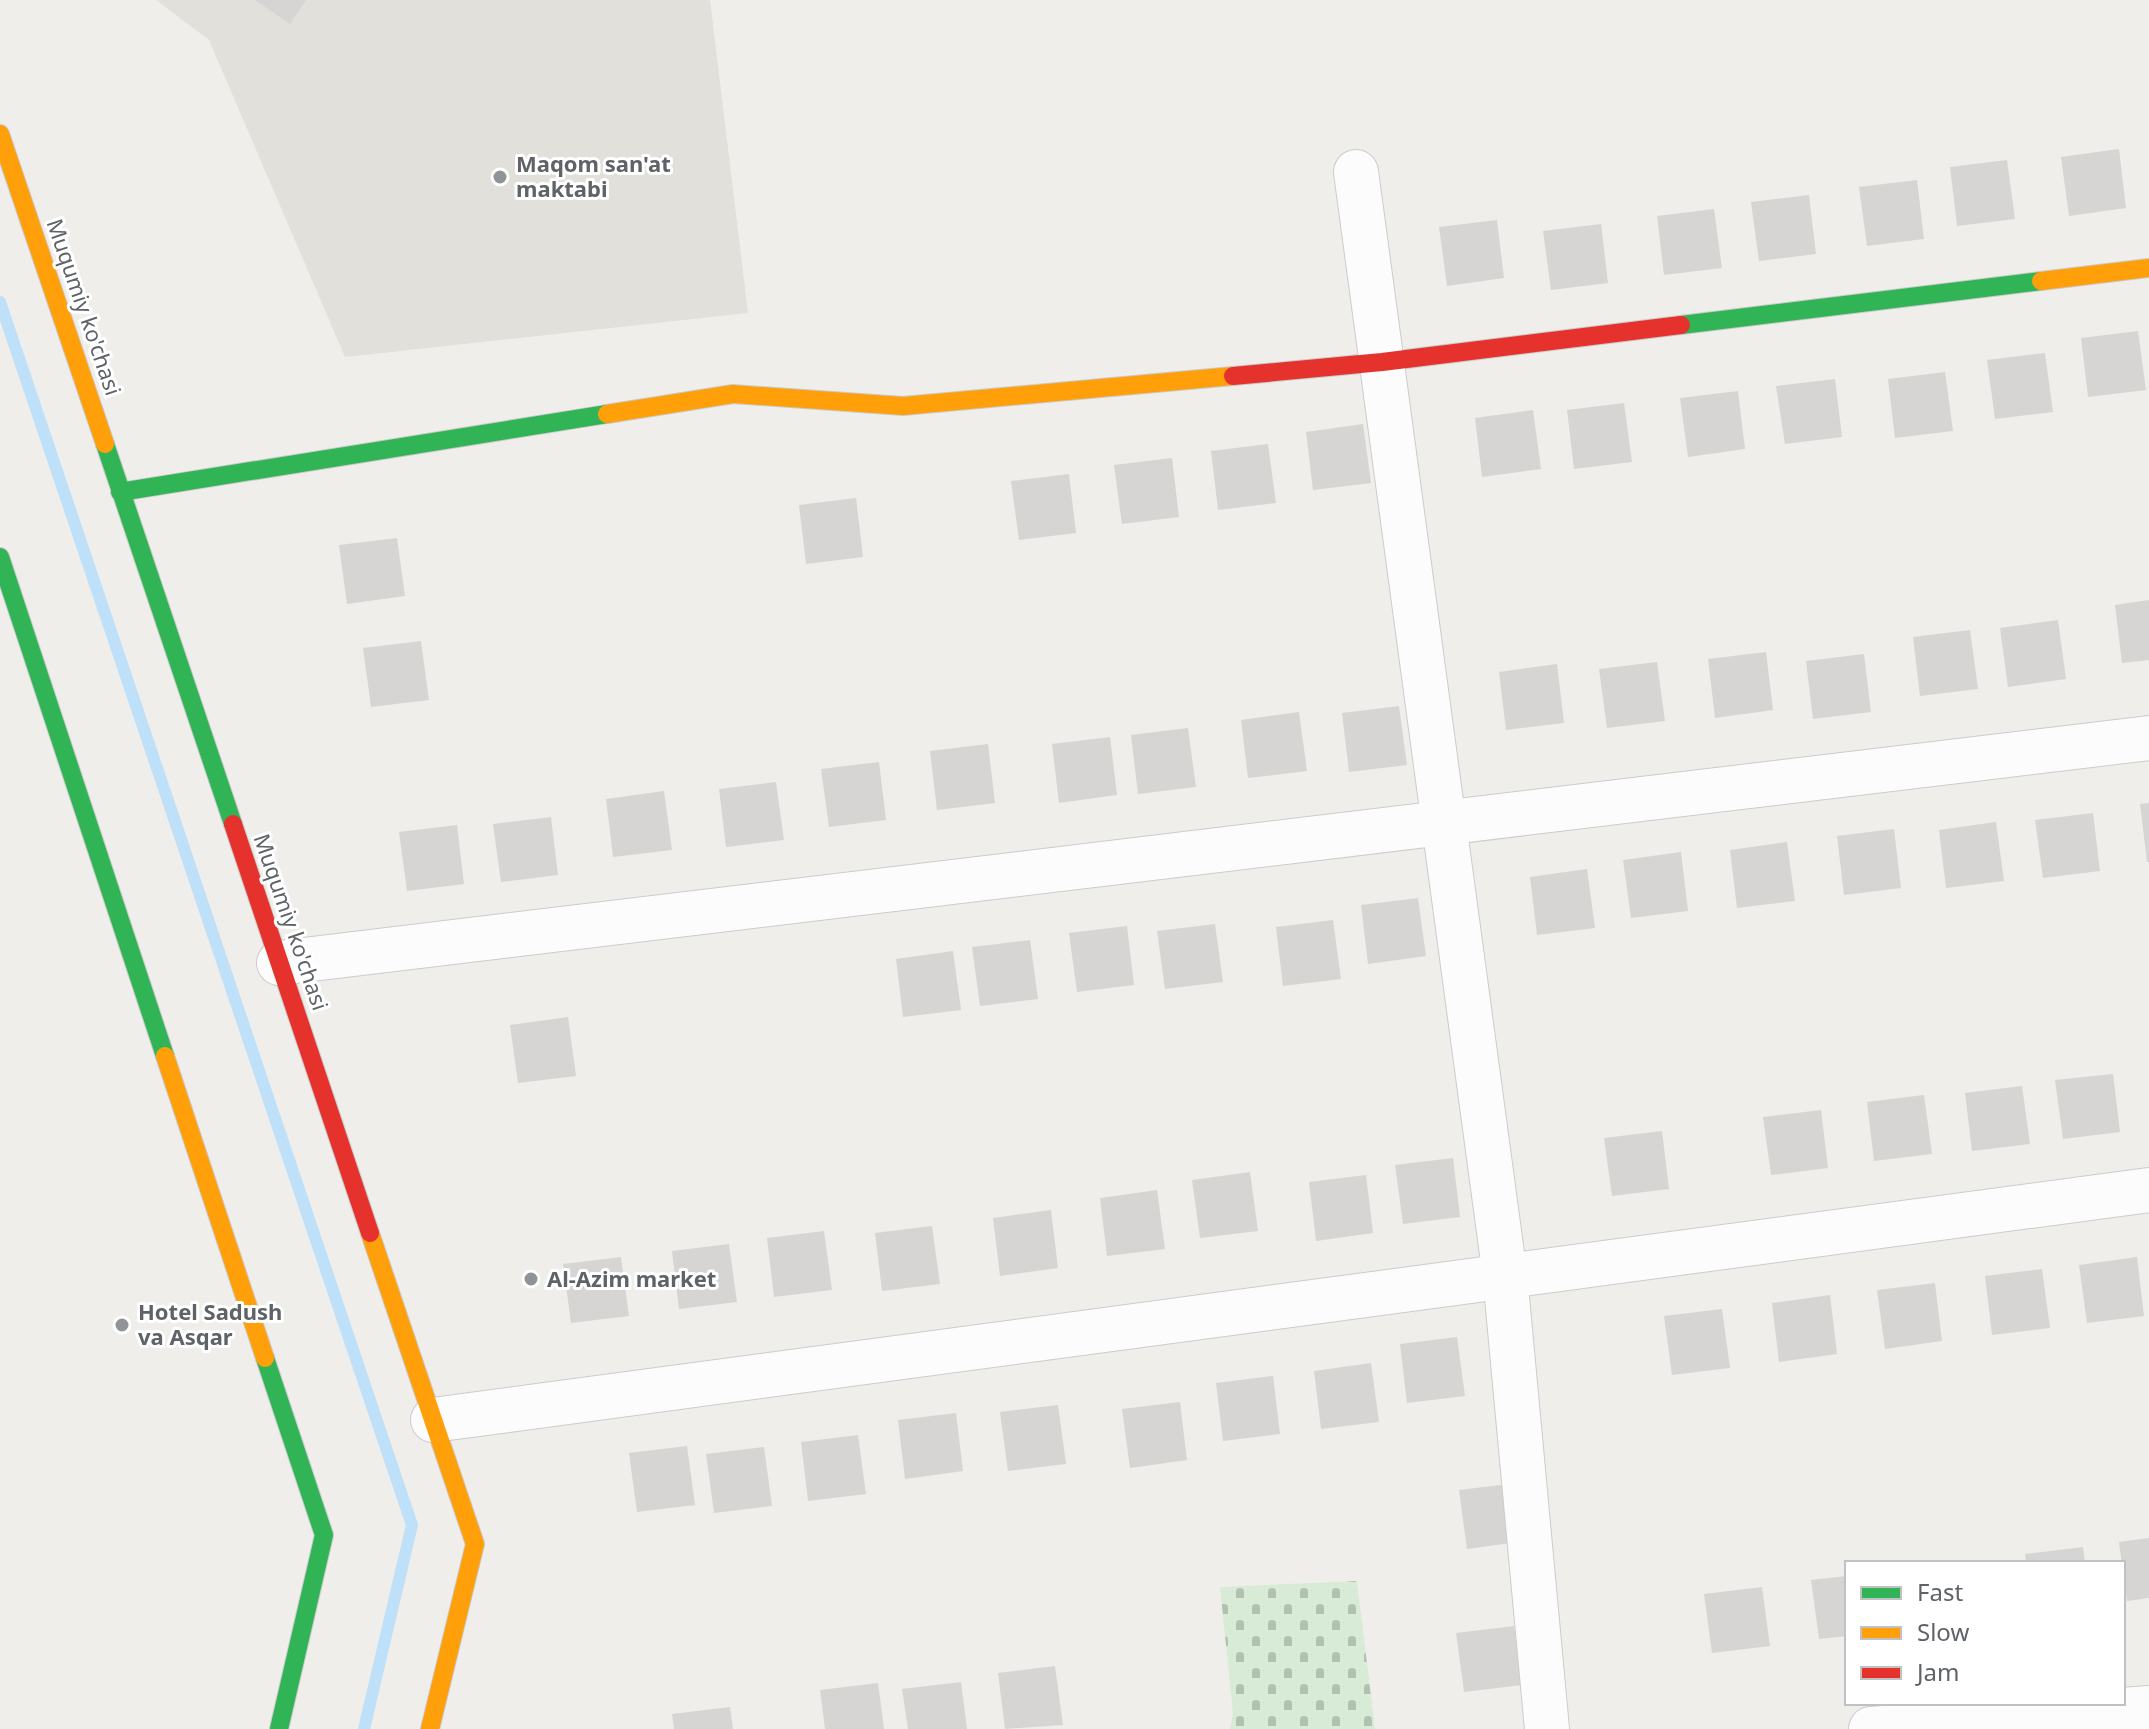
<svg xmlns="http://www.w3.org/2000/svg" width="2149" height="1729" viewBox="0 0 2149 1729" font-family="'Noto Sans',sans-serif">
<defs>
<pattern id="cemetery-stones" width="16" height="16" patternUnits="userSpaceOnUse" patternTransform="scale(2)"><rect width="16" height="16" fill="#d8ebd6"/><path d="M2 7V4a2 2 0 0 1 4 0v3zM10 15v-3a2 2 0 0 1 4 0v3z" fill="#b2c2b1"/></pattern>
</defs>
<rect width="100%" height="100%" fill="#efeeea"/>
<path fill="#e2e0da" d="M156 0H710L748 313 345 357 209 40Z"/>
<path fill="url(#cemetery-stones)" d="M1357 1581 1375 1729H1230L1233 1713 1220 1587Z"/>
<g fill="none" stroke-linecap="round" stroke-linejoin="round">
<path stroke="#bfe0f9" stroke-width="12" d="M0 302 412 1525 364 1729"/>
</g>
<path fill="#d6d5d3" d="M255 0H306L290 24Z
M2119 149 2126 208 2069 216 2061 157Z
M2007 160 2015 219 1957 226 1950 167Z
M1917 180 1924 239 1867 246 1859 187Z
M1809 195 1816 254 1759 261 1751 202Z
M1714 209 1722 268 1664 275 1657 216Z
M1497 220 1504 278 1447 286 1439 227Z
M1601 224 1608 283 1551 290 1543 231Z
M2138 331 2146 390 2088 397 2081 338Z
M2045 353 2053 412 1995 419 1987 360Z
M1945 372 1953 431 1895 438 1888 379Z
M1835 379 1842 437 1785 444 1776 386Z
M1738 391 1745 449 1688 457 1680 398Z
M1624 403 1632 462 1574 469 1567 410Z
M1533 410 1541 469 1482 477 1475 418Z
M1363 424 1371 483 1313 490 1306 432Z
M1268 444 1276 503 1218 510 1211 451Z
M1172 458 1179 517 1122 524 1114 465Z
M1069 474 1076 533 1019 540 1011 481Z
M856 498 863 557 806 564 799 505Z
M397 538 405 596 347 604 339 545Z
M2149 600V660L2122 663 2115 605Z
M2058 620 2066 679 2008 687 2000 628Z
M1970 630 1978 689 1920 696 1913 637Z
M421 641 429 700 371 707 363 648Z
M1766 652 1773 710 1715 718 1708 659Z
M1864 654 1871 712 1813 719 1806 661Z
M1657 662 1665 721 1607 728 1599 669Z
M1557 664 1564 723 1506 730 1499 672Z
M1399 706 1407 765 1349 772 1342 713Z
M1299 712 1307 771 1248 778 1241 720Z
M1188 728 1196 787 1138 794 1131 735Z
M1110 737 1117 795 1059 803 1052 744Z
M988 744 995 803 937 810 930 751Z
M879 762 886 820 829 827 821 769Z
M776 782 784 840 726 847 719 789Z
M664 791 672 850 613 857 606 799Z
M2149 803V862H2147L2140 804Z
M2093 813 2100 871 2043 878 2035 820Z
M551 817 558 875 501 882 493 824Z
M1996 822 2004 881 1946 888 1939 830Z
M457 825 464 884 407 891 399 832Z
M1894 829 1901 888 1844 895 1837 836Z
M1787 842 1795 901 1737 908 1730 850Z
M1681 852 1688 911 1631 918 1623 860Z
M1587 869 1595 928 1537 935 1530 877Z
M1418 898 1426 956 1368 964 1361 905Z
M1333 920 1341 979 1283 986 1276 927Z
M1215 924 1223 982 1165 989 1157 931Z
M1127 926 1134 985 1077 992 1069 933Z
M1030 940 1038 999 980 1006 972 947Z
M953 951 961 1010 903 1017 896 959Z
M568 1017 576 1076 518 1083 510 1025Z
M2113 1074 2120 1132 2063 1139 2055 1080Z
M2022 1086 2030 1144 1972 1151 1965 1093Z
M1924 1095 1932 1154 1874 1161 1867 1102Z
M1821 1110 1828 1168 1771 1175 1763 1117Z
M1662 1131 1669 1189 1612 1196 1604 1138Z
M1453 1158 1460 1217 1403 1224 1395 1165Z
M1250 1172 1258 1231 1200 1238 1192 1180Z
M1366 1175 1373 1233 1316 1241 1309 1182Z
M1157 1190 1165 1249 1107 1256 1100 1198Z
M1051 1210 1058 1268 1000 1276 993 1218Z
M932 1226 940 1284 882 1291 875 1233Z
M824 1231 832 1290 774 1297 767 1238Z
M729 1244 737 1302 679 1309 672 1251Z
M621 1257 629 1316 571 1323 563 1264Z
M2137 1257 2144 1316 2087 1323 2079 1265Z
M2042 1269 2050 1328 1992 1335 1985 1276Z
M1935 1283 1942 1341 1885 1349 1877 1290Z
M1830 1295 1837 1354 1779 1362 1772 1303Z
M1722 1309 1730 1368 1672 1375 1664 1316Z
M1457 1337 1465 1396 1407 1403 1400 1344Z
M1371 1363 1379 1422 1321 1429 1314 1371Z
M1273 1376 1280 1434 1223 1441 1216 1383Z
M1180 1402 1187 1460 1130 1468 1122 1409Z
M1058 1405 1066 1464 1008 1471 1000 1412Z
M956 1413 963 1471 905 1479 898 1420Z
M858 1435 866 1494 808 1501 801 1442Z
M687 1446 695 1505 637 1512 629 1453Z
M764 1447 772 1506 714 1513 706 1454Z
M1517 1483 1525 1541 1467 1549 1459 1490Z
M2149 1538V1598L2127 1601 2119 1542Z
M2083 1547 2085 1563H2026L2025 1554Z
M1847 1576V1636L1819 1639 1811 1580Z
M1762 1587 1770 1646 1712 1653 1704 1594Z
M1514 1626 1522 1685 1464 1692 1456 1633Z
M1055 1666 1063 1725 1005 1729 998 1673Z
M961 1682 967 1729H908L902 1689Z
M878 1683 884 1729H825L820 1690Z
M730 1707 733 1729H674L672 1714Z"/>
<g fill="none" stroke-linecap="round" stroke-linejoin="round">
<g stroke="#cbcccc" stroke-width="46">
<path id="street" d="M1356 172 1505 1276 1547 1729
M279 963 2149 738
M433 1420 2149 1190
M1871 1729 2149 1708"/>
</g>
<g stroke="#cacacb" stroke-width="20">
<path id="fast" d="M1681 325 2041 281
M105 444 233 824
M120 492 607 414
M0 557 165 1056
M265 1358 324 1535 279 1729"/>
</g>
<g stroke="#cacacb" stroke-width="20">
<path id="slow" d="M0 134 105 444
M2041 281 2149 268
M607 414 733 394 903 406 1233 376
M165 1056 265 1358
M370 1233 475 1544 430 1729"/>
</g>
<g stroke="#cacacb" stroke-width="20">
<path id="jam" d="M1233 376 1382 362 1681 325
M233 824 370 1233"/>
</g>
<use href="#street" stroke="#fdfcfc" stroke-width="44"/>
<use href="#fast" stroke="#30b455" stroke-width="18"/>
<use href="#slow" stroke="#ff9f0a" stroke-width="18"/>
<use href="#jam" stroke="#e5322d" stroke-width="18"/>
</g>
<g fill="#919496" stroke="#fff" stroke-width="3">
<circle cx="500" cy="177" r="8"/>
<circle cx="531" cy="1279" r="8"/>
<circle cx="122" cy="1325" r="8"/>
</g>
<g text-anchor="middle" stroke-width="6" stroke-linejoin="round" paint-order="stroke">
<g font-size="22" font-weight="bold" fill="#5f6368" stroke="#fff" text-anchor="start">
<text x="516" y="172">Maqom san'at<tspan x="516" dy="25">maktabi</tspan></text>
<text x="547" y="1287">Al-Azim market</text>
<text x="138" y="1320">Hotel Sadush<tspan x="138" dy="25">va Asqar</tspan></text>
</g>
<g font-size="22" fill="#5f6368" stroke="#fff">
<text transform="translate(84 307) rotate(71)" y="8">Muqumiy ko'chasi</text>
<text transform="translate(291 922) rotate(71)" y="8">Muqumiy ko'chasi</text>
</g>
</g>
<rect x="1845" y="1561" width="280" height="144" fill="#ffffff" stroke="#bfc1c3" stroke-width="2"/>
<rect x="1861" y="1587" width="40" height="12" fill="#30b455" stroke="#bfc1c3" stroke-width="2"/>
<text x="1917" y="1601" font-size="24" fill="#5f6368">Fast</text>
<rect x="1861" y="1627" width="40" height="12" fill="#ff9f0a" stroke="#bfc1c3" stroke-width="2"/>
<text x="1917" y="1641" font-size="24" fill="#5f6368">Slow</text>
<rect x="1861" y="1667" width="40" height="12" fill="#e5322d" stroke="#bfc1c3" stroke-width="2"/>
<text x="1917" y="1681" font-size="24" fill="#5f6368">Jam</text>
</svg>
